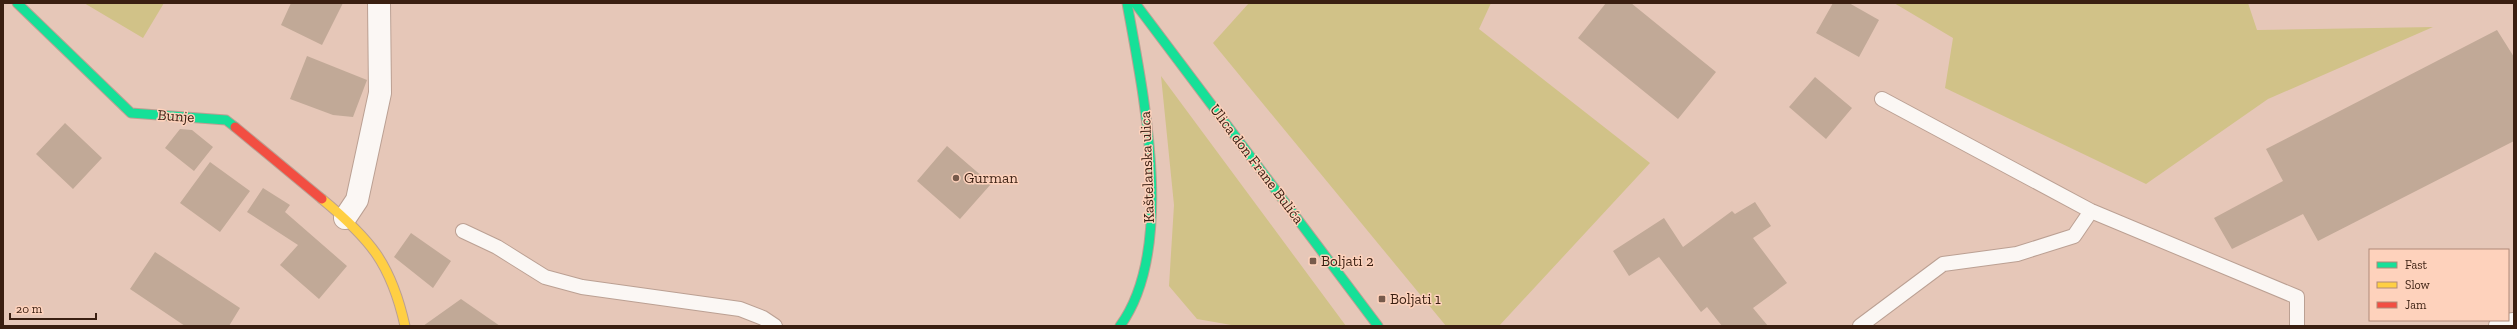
<svg xmlns="http://www.w3.org/2000/svg" width="2517" height="329" viewBox="0 0 2517 329" font-family="'Zilla Slab',serif">
<rect width="100%" height="100%" fill="#e6c7b8"/>
<path fill="#d1c288" d="M84 3H164L143 38Z
M1249 3H1491L1479 29 1650 163 1499 326H1446L1213 43Z
M1894 3H2248L2257 30 2433 27 2268 99 2146 184 1945 88 1953 38Z
M1161 76 1346 326H1237L1197 319 1169 286 1174 205Z"/>
<path fill="#c1a997" d="M291 3H343L322 45 281 25Z
M1606 3H1631L1716 72 1678 119 1578 38Z
M1833 3H1849L1879 20 1859 57 1816 33Z
M2497 30 2514 57V141L2318 241 2303 214 2232 249 2214 218 2283 181 2266 149Z
M307 56 367 80 353 117 333 115 290 99Z
M1815 77 1852 108 1826 139 1789 107Z
M65 123 102 158 73 189 36 154Z
M180 129 192 130 213 147 194 171 165 148Z
M947 146 991 184 960 219 917 181Z
M210 162 250 191 220 232 180 203Z
M263 188 290 205 285 212 347 266 319 299 280 265 298 245 247 212Z
M1755 202 1771 226 1753 238 1787 283 1753 308 1768 326H1722L1707 307 1701 312 1659 257 1629 276 1613 251 1664 218 1683 247 1732 211 1735 214Z
M411 233 451 261 433 288 394 257Z
M155 252 240 308 229 326H185L130 289Z
M461 299 500 326H423Z"/>
<g fill="none" stroke-linecap="round" stroke-linejoin="round">
<g stroke="#bba093" stroke-width="16">
<path id="lane" d="M1882 99 2091 211 2297 297V326
M463 231 497 247 545 277 582 287 740 309 763 318 775 326
M1860 326 1943 264 2017 254 2074 236 2091 211"/>
</g>
<g stroke="#bba093" stroke-width="24">
<path id="street" d="M345 218 357 200 380 93 379 3
M2500 326 2514 324"/>
</g>
<g stroke="#bba093" stroke-width="11">
<path id="fast" d="M17 3 131 113 226 120 235 127
M1135 3 1378 326
M1120 326C1177 248 1143 92 1127 3"/>
</g>
<g stroke="#bba093" stroke-width="11">
<path id="slow" d="M322 199C370 239 391 263 405 326"/>
</g>
<g stroke="#bba093" stroke-width="11">
<path id="jam" d="M235 127 322 199"/>
</g>
<use href="#lane" stroke="#fbf7f4" stroke-width="14"/>
<use href="#street" stroke="#fbf7f4" stroke-width="22"/>
<use href="#fast" stroke="#16e098" stroke-width="9"/>
<use href="#slow" stroke="#ffcf43" stroke-width="9"/>
<use href="#jam" stroke="#f24e42" stroke-width="9"/>
</g>
<g fill="#765a4b" stroke="#fed2bc" stroke-width="1.5">
<circle cx="956" cy="178" r="4"/>
<rect x="1309" y="257" width="8" height="8" rx="2"/>
<rect x="1378" y="295" width="8" height="8" rx="2"/>
</g>
<g text-anchor="middle" stroke-width="3" stroke-linejoin="round" paint-order="stroke">
<g font-size="15" fill="#3a1f11" stroke="#fed2bc">
<text transform="translate(176 116) rotate(4)" y="5">Bunje</text>
<text transform="translate(1257 164) rotate(53)" y="5">Ulica don Frane Bulića</text>
<text transform="translate(1147 167) rotate(-92)" y="5">Kaštelanska ulica</text>
</g>
<g font-size="15" fill="#3a1f11" stroke="#fed2bc" text-anchor="start">
<text x="964" y="183">Gurman</text>
<text x="1321" y="266">Boljati 2</text>
<text x="1390" y="304">Boljati 1</text>
</g>
</g>
<rect width="2517" height="329" fill="none" stroke="#3a1f11" stroke-width="8"/>
<rect x="2369" y="249" width="140" height="72" fill="#fed2bc" stroke="#b08a78"/>
<rect x="2377" y="262" width="20" height="6" fill="#16e098" stroke="#b08a78"/>
<text x="2405" y="269" font-size="12" fill="#3a1f11">Fast</text>
<rect x="2377" y="282" width="20" height="6" fill="#ffcf43" stroke="#b08a78"/>
<text x="2405" y="289" font-size="12" fill="#3a1f11">Slow</text>
<rect x="2377" y="302" width="20" height="6" fill="#f24e42" stroke="#b08a78"/>
<text x="2405" y="309" font-size="12" fill="#3a1f11">Jam</text>
<path d="M10 313v6h86v-6" fill="none" stroke="#3a1f11" stroke-width="2"/>
<text x="16" y="313" font-size="12" fill="#3a1f11" stroke="#fed2bc" stroke-width="3" paint-order="stroke">20 m</text>
</svg>
